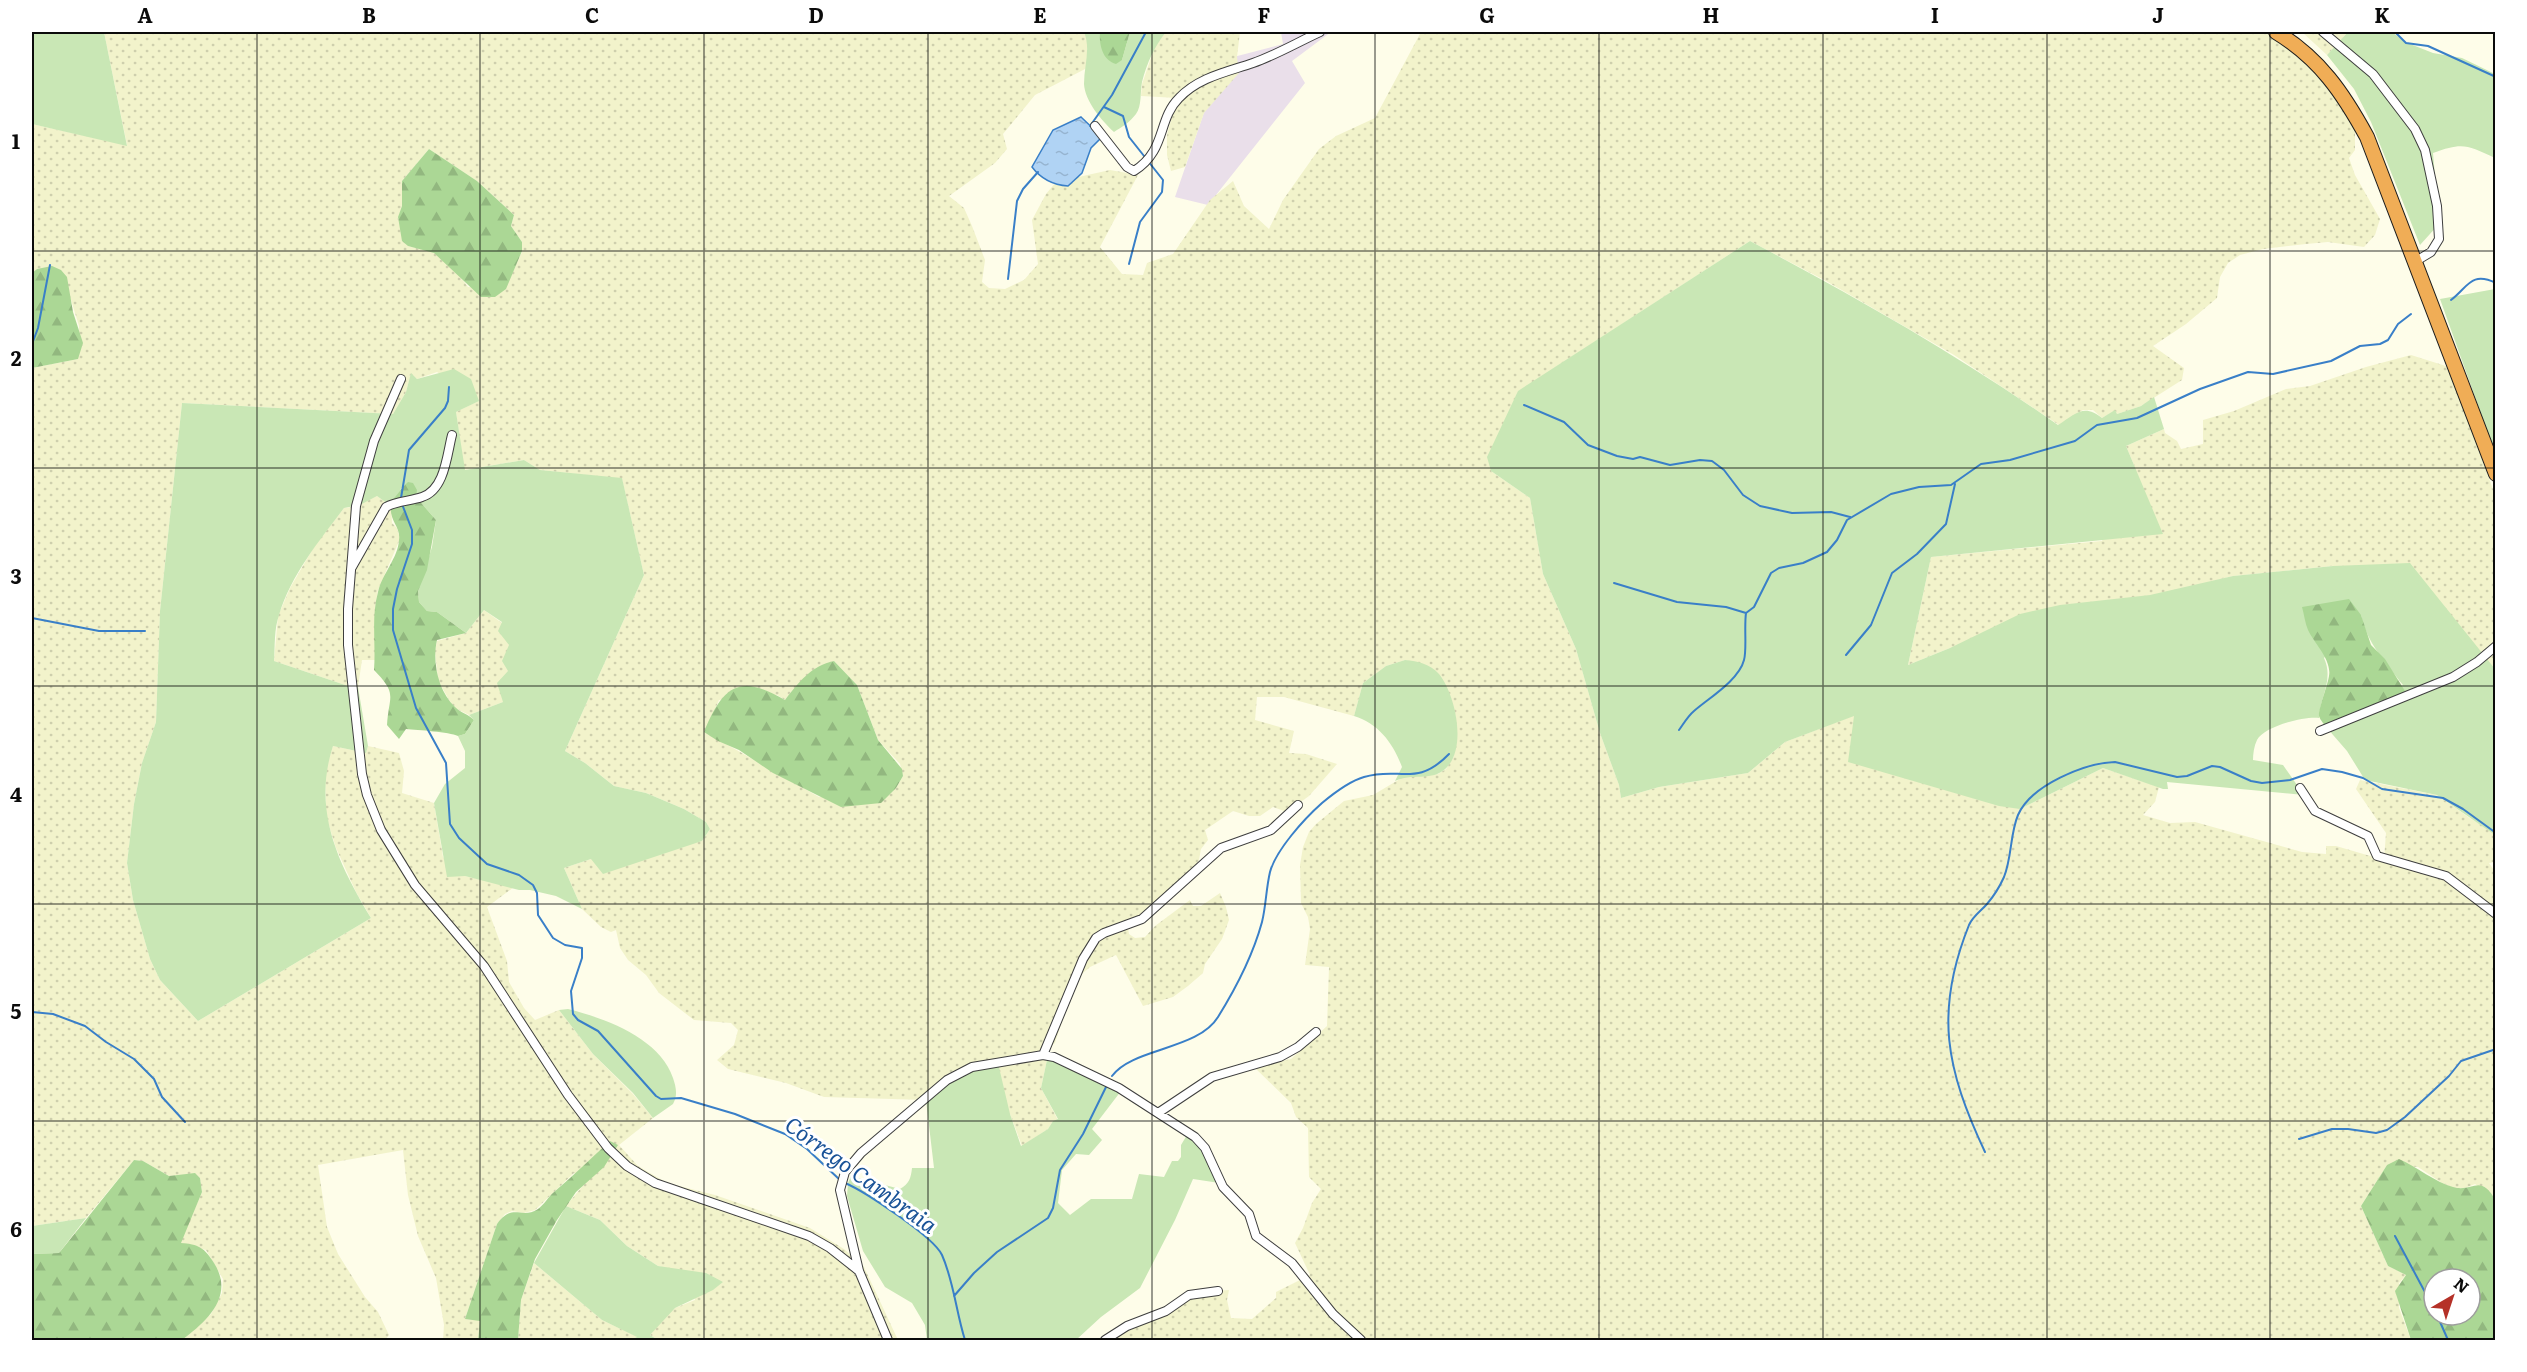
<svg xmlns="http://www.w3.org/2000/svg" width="2527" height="1372" viewBox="0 0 2527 1372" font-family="Literata,serif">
<defs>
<pattern id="farmland-dots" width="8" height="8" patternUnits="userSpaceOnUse" patternTransform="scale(1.5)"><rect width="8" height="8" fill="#f2f3cb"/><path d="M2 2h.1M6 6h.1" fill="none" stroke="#cecfad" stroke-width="1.8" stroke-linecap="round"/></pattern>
<pattern id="forest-firs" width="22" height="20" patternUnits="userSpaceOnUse" patternTransform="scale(1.5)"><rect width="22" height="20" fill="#abd795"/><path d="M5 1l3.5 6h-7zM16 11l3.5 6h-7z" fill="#92b77f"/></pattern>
<pattern id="water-ripples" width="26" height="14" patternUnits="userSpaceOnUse" patternTransform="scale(1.5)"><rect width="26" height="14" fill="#b0d3f4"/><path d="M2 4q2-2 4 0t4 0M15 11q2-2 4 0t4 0" fill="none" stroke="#96b4d0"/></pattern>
</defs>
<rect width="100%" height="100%" fill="#fefde9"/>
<path fill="#eadfea" d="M1281 32H1331L1292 61 1305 83 1208 205 1175 197 1222 60 1283 44Z"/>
<path fill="url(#farmland-dots)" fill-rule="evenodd" d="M104 32H1084L1087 38V68L1035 95 1003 134 1007 149 995 163 949 196 964 208 972 226 985 260 982 282 989 288 1005 289 1024 280 1038 264 1032 220 1046 194 1056 182 1110 170 1138 175 1100 247 1122 274 1143 275 1147 263 1173 254 1210 200 1233 181 1244 206 1269 229 1283 200 1319 149 1336 136 1375 118 1421 32H2279L2316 65 2355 123V150L2349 158 2355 175 2380 219 2375 235 2364 247 2328 242 2306 244 2263 249 2240 255 2228 263 2220 277 2217 298 2186 324 2153 346 2184 368 2182 380 2141 406 2117 414 2115 411 2102 418 2093 410H2083L2059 425 1954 355 1826 281 1750 241 1519 391 1491 471 1530 498 1543 574 1576 649 1600 733 1619 785 1621 798 1659 787 1748 773 1785 742 1855 715 2020 809 2103 768 2159 787 2155 802 2143 815 2170 823 2195 822 2302 852 2326 854V846H2336L2384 860 2386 833 2356 789 2360 780 2437 795 2471 819 2486 827 2496 835 2495 862 2489 863 2496 873 2495 1201 2493 1196 2475 1184 2465 1188H2454L2442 1183 2418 1167 2387 1165 2361 1206 2388 1266 2406 1275 2399 1283V1308L2411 1340H1109L1124 1331 1158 1319 1171 1311 1183 1299 1216 1291 1229 1290 1227 1300 1231 1318 1252 1319 1276 1298V1292L1310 1275 1295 1243 1303 1228 1312 1203 1321 1189 1309 1177 1308 1128 1296 1117 1291 1103 1254 1067 1291 1059 1327 1026 1329 967 1305 965 1310 929 1308 917 1301 903 1300 865 1303 847 1309 832 1316 824 1344 801 1373 795 1405 776 1438 774 1446 769 1453 758 1456 746V718L1450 695 1438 674 1428 666 1405 660 1386 666 1363 683 1354 716 1284 697H1257L1255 720 1294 731 1289 753 1306 754 1337 764 1309 796 1287 812 1273 807 1260 816H1249L1233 811 1205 830 1208 840 1201 849 1199 860 1191 871 1128 928 1129 934 1135 938 1145 937 1155 926 1190 900 1193 906H1201L1220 893 1226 907 1229 920 1222 939 1205 964 1203 973 1188 986 1173 997 1143 1006 1116 955 1090 967 1075 980 1055 1043 1042 1051 1047 1060 1041 1088 1058 1120 1053 1121 1048 1129 1022 1146 1010 1114 926 1100 824 1097 786 1083 728 1069 717 1060 734 1045 738 1030 731 1023 694 1020 659 993 646 975 628 960 620 948 616 930 611 932 601 927 582 909 564 868 591 859 702 841 710 829 706 822 684 809 646 793 614 786 585 763 565 751 644 575 622 479 540 470 524 460 464 470 456 412 478 401 437 372 417 379 411 374 406 392 393 414 182 403 160 611 156 722 142 763 134 804 127 863 133 900 150 959 160 980 198 1021 371 918 356 892 336 848 326 816 325 770 333 746 366 753 368 746 399 753 404 771 402 793 434 803 443 857 465 876 514 887 487 907 507 961 509 982 524 1008 535 1020 559 1010 593 1054 633 1094 653 1118 619 1145 638 1166 667 1183 715 1195 810 1228 844 1249 864 1267 898 1340H658L650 1335 664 1317 675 1308 695 1300 692 1271H675L658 1266 627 1246 600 1220 566 1206 586 1182 574 1173 535 1210 524 1213 512 1211 505 1214 497 1224 465 1319 480 1320 478 1340H443L444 1325 436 1278 418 1236 408 1195 403 1150 318 1165 327 1227 338 1254 365 1297 378 1312 389 1335 385 1340H182L211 1314 222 1293 223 1279 206 1250 180 1243 202 1192 200 1178 195 1174 169 1176 143 1161 134 1160 86 1218 32 1226V368L78 359 79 326 71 300 37 269 32 273V124L127 145ZM429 149 477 181 514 215 511 226 522 242V252L505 289 468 287 456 271 434 252 408 246 398 218 402 206V181ZM834 661 857 685 878 740 900 764 903 776 896 788 819 797 705 732 719 700 777 695 785 700 791 692Z
M1166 32H1240L1237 57 1239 73 1204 113 1185 167 1171 171 1167 155V135L1177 98 1141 96 1142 84 1155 46Z
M2302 32H2348L2327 55Z
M2411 355 2449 367 2495 495V669L2333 566 2233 576 1950 648 1908 665 1931 557 2102 541 2134 465 2126 446 2164 429 2165 433 2177 441 2181 449 2203 444V420L2234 411 2286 389 2310 386 2366 367Z
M377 496 391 506 392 523 397 528 400 539 378 590 375 609V660H362L358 687 348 686 274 661 278 616 290 588 315 545 344 508 354 507Z
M484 610 502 623 509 645 508 671 503 702 469 715 455 708 449 700 438 680 435 651 437 641 466 633Z
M534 1263 602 1320 638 1337 632 1340H518L521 1300Z"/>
<path fill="#c9e7b5" d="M32 32H104L127 146 32 124Z
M1084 32H1100V35L1122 60 1130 32H1166C1154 47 1147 63 1142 82 1140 92 1142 106 1136 114 1130 122 1122 127 1114 132 1101 120 1085 101 1084 84 1084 66 1091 49 1084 32Z
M2348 32H2392L2405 42 2433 53 2462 58 2495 74V158C2467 145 2463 142 2433 153L2439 224 2420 245 2371 122 2354 89 2327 55Z
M1750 241C1856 297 1960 356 2058 425 2075 414 2084 403 2102 418L2115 410 2117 414 2141 406 2154 397 2164 429 2126 446 2163 534 1931 557 1908 665 1950 648 2020 614 2060 605 2150 595 2233 576 2333 566 2410 563 2495 669V835L2437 795 2365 780 2347 751 2327 728 2403 685C2386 663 2367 643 2361 615L2324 658C2334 680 2320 696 2319 718 2305 716 2264 726 2257 740 2254 746 2253 754 2253 760L2283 765 2304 795 2167 782 2168 789H2163L2103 768 2020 809 1999 806 1848 762 1854 716 1785 742 1748 773 1659 787 1621 798 1619 785 1600 733 1576 649 1543 574 1530 498 1491 471 1487 457 1518 391Z
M2495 289H2496L2495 453 2440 299Z
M454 369 471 379 479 401 456 412 465 470 524 460 540 470 622 478 644 575 565 751 585 763 614 786 646 793 684 809 706 822 710 829 702 841 603 874 591 859 564 868 582 909 556 896 530 890H519L465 876 447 877 434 803 445 784 465 768V751L458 736 465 734 474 720 469 715 503 702 497 683 508 671 502 661 509 645 498 631 502 622 484 610 466 633 437 612 427 611 419 602 418 591 432 547 436 520 416 497 401 488 400 495 388 504 377 496 360 505 344 508C319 541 291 575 279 615 274 629 275 646 274 661L348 686 358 687 368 746 366 753 333 746C312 810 338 863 371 918L198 1021 160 980 150 959 133 900 127 863 134 804 142 763 156 722 160 611 182 403 393 414 406 392 411 373 417 379Z
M1405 660C1418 661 1430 664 1439 674 1456 695 1468 751 1444 770 1431 781 1411 773 1395 781L1402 767C1393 743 1379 724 1354 716L1363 683 1386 666Z
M568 1009C604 1018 660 1038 673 1078 676 1087 678 1095 673 1104L653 1118 633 1093 593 1054 559 1010Z
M1047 1048 1055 1058 1121 1091 1092 1129 1102 1140 1089 1155 1076 1154 1062 1170 1058 1203 1070 1215 1091 1199H1132L1139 1174 1164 1177 1172 1161H1178L1181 1157V1145L1190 1130 1226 1184 1193 1179 1175 1220 1140 1288 1101 1317 1076 1340H927L925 1325 912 1303 885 1287 863 1251 847 1196 848 1183 851 1176 900 1189C909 1184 911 1178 912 1168H934L926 1100C949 1084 970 1068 998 1063L1010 1114 1021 1146 1048 1129 1053 1121 1058 1119 1041 1088 1047 1060 1042 1051Z
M566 1206 600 1220 627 1246 658 1266 706 1273 723 1282 713 1290 675 1308 650 1335 658 1340H632L637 1337 602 1320 534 1263Z
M86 1218 59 1253 32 1254V1226Z"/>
<path fill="url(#forest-firs)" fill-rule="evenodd" d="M1100 32H1130L1122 60 1116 64C1102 60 1099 44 1100 32Z
M429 149 477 181 514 215 511 226 522 242V251L506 289 495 297H481L434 253 408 246 402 241 398 217 402 206V181Z
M52 266 61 270 67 277 73 312 83 343 78 359 32 368V273L37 269Z
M408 482 413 483 417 490 416 497 436 520 427 570 418 591 419 602 427 611 437 612 466 633 437 640C432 662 438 691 455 707 461 713 468 714 474 720L465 734 458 736C449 732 418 730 406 729L399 739 387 725C389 694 398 695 374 670 376 644 371 617 378 592 382 574 398 558 399 540 401 527 389 521 391 506L388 504C397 497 400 489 408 482Z
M2349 599 2361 615 2371 645 2385 659 2405 691 2348 721 2327 728C2325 725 2320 720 2319 716 2318 710 2328 684 2329 676 2332 660 2314 643 2308 630 2305 623 2304 614 2302 607Z
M834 661 857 685 878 740 902 769 903 776 896 788 881 803 841 807 773 773 739 750 718 741 704 732C723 686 739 673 785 700 798 683 812 665 834 661Z
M610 1141 618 1145 604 1167 576 1192 557 1220 535 1259 521 1300 518 1340H478L480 1321 465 1319 497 1224C513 1202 521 1220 538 1209 544 1205 548 1197 554 1192 573 1176 591 1158 610 1141Z
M2399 1159C2417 1167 2435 1182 2453 1187 2473 1193 2480 1172 2496 1201L2495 1340H2411L2395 1291 2406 1275 2388 1266 2361 1206 2387 1165ZM2434 1279H2470V1315H2434Z
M134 1160 143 1161 169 1176 195 1173 200 1178 202 1192 181 1243C198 1244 205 1248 214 1263 235 1296 207 1321 182 1340H32V1254L59 1253Z"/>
<path fill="url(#water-ripples)" stroke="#397fc8" stroke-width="1.5" d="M1081 117 1102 137 1091 148 1082 173 1068 186C1054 185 1041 179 1032 167L1053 130Z"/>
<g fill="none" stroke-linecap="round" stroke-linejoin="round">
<path stroke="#397fc8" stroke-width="2" d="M2395 32 2406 43 2428 46 2496 77
M1104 107 1123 116 1129 137 1163 180 1162 192 1140 222 1129 264
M1090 126 1112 95 1146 32
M1008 279 1017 201 1023 189 1038 172
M2451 300C2468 287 2471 271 2496 283
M32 344 38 328 50 265
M1524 405 1564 422 1588 445 1617 456 1633 459 1640 457 1670 465 1700 460 1712 461 1724 470 1743 495 1760 506 1792 513 1831 512 1850 517
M401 498 409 450 445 408 448 401 449 387
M402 504 412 530V544L397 589 393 609V630L416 708 446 763 450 824 459 838 487 864 519 875 533 885 537 893 538 915 553 938 565 945 582 948V958L571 991 573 1014 578 1020 598 1031 656 1096 661 1099 681 1098 735 1114 785 1134 807 1149 840 1180
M1614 583 1677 602 1726 607 1746 613
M32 618 99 631H145
M1846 655 1871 625 1892 573 1917 554 1946 524 1955 484
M1679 730C1684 723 1688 716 1694 711 1709 698 1739 680 1744 660 1747 650 1744 627 1746 613L1754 607 1771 573 1779 568 1803 563 1827 552 1837 540 1847 520 1891 494 1919 487 1951 485 1981 464 2010 460 2075 441 2097 425 2137 418 2200 389 2248 372 2273 374 2331 361 2360 346 2380 344 2388 340 2398 324 2411 314
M32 1012 53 1014 85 1026 106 1042 134 1059 154 1079 162 1097 185 1122
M1112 1076C1132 1048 1198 1050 1218 1017 1236 988 1253 955 1262 922 1266 906 1266 889 1270 872 1276 850 1304 819 1322 803 1334 793 1350 781 1364 777 1400 766 1416 788 1449 754
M2299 1139 2332 1129H2348L2376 1133 2387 1130 2405 1117 2449 1076 2461 1061 2496 1049
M1985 1152C1946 1069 1934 1012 1969 925 1973 916 1981 911 1987 904 1993 897 2000 886 2004 877 2012 857 2010 834 2018 815 2031 785 2085 763 2115 762L2177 777 2187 776 2212 766 2220 767 2251 781 2262 783 2290 780 2322 769 2342 772 2363 778 2382 789 2443 798 2463 809 2496 833
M845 1183C864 1191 934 1237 942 1255 954 1282 956 1312 965 1340
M2395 1236 2434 1309
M954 1296 974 1273 997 1252 1048 1218 1053 1208 1060 1170 1083 1134 1107 1085
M2437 1315 2448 1340"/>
<g stroke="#3e3e3e" stroke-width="10">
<path id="street" d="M2323 32 2373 74 2415 129 2425 150 2437 206 2439 239 2431 252 2416 261
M1095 126 1127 167 1134 171C1167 150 1157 120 1179 98 1199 77 1227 72 1253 63 1276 55 1298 42 1320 32
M401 379 374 441 356 506 348 609V645L362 774 367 795 381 830 415 885 484 966 568 1095 608 1148 627 1166 655 1183 809 1236 830 1248 859 1271
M352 567 386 507C396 501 411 501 422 497 445 490 447 454 452 435
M2320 731 2453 677 2477 662 2496 646
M2300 788 2315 811 2368 836 2377 856 2446 876 2496 914
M1043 1055 1083 959 1096 938 1104 933 1142 919 1221 848 1271 830 1298 805
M1158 1113 1212 1077 1280 1057 1298 1047 1316 1032
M888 1340 859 1271 840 1190 845 1172 861 1153 947 1080 972 1067 1043 1055 1054 1057 1119 1088 1195 1137 1205 1148 1223 1187 1249 1214 1256 1236 1292 1263 1333 1314 1361 1340
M1105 1340 1127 1326 1166 1311 1189 1295 1218 1291"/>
</g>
<g stroke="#1c1c1c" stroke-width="16">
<path id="highway" d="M2276 32C2320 59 2343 93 2367 137L2496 474"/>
</g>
<use href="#street" stroke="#fff" stroke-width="8"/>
<use href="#highway" stroke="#f0ad56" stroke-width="14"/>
</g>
<path fill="none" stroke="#0b0b0b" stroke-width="1.5" stroke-opacity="0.55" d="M257 32V1340M480 32V1340M704 32V1340M928 32V1340M1152 32V1340M1375 32V1340M1599 32V1340M1823 32V1340M2047 32V1340M2270 32V1340M32 251H2496M32 468H2496M32 686H2496M32 904H2496M32 1121H2496"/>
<g text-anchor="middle" stroke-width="6" stroke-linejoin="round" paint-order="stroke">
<g font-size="22" font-style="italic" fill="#195297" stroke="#fff">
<text transform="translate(861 1175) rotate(36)" y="8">Córrego Cambraia</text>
</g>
</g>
<rect width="2527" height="1372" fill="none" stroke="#ffffff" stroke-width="66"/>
<g transform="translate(2452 1297) rotate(39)"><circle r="28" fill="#ffffff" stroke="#9d9d9d" stroke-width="1.5"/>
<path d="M0-4.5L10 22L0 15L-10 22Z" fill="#b53128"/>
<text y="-9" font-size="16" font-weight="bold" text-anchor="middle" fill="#0b0b0b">N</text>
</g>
<rect x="33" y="33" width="2461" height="1306" fill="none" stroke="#0b0b0b" stroke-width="2"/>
<g font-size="20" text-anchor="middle" font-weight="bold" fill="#0b0b0b">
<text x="145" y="23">A</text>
<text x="369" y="23">B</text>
<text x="592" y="23">C</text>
<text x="816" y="23">D</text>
<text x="1040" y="23">E</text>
<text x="1264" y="23">F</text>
<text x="1487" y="23">G</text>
<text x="1711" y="23">H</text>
<text x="1935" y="23">I</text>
<text x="2158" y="23">J</text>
<text x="2382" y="23">K</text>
<text x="16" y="149">1</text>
<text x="16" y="366">2</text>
<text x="16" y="584">3</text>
<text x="16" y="802">4</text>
<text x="16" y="1019">5</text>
<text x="16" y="1237">6</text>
</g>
</svg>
